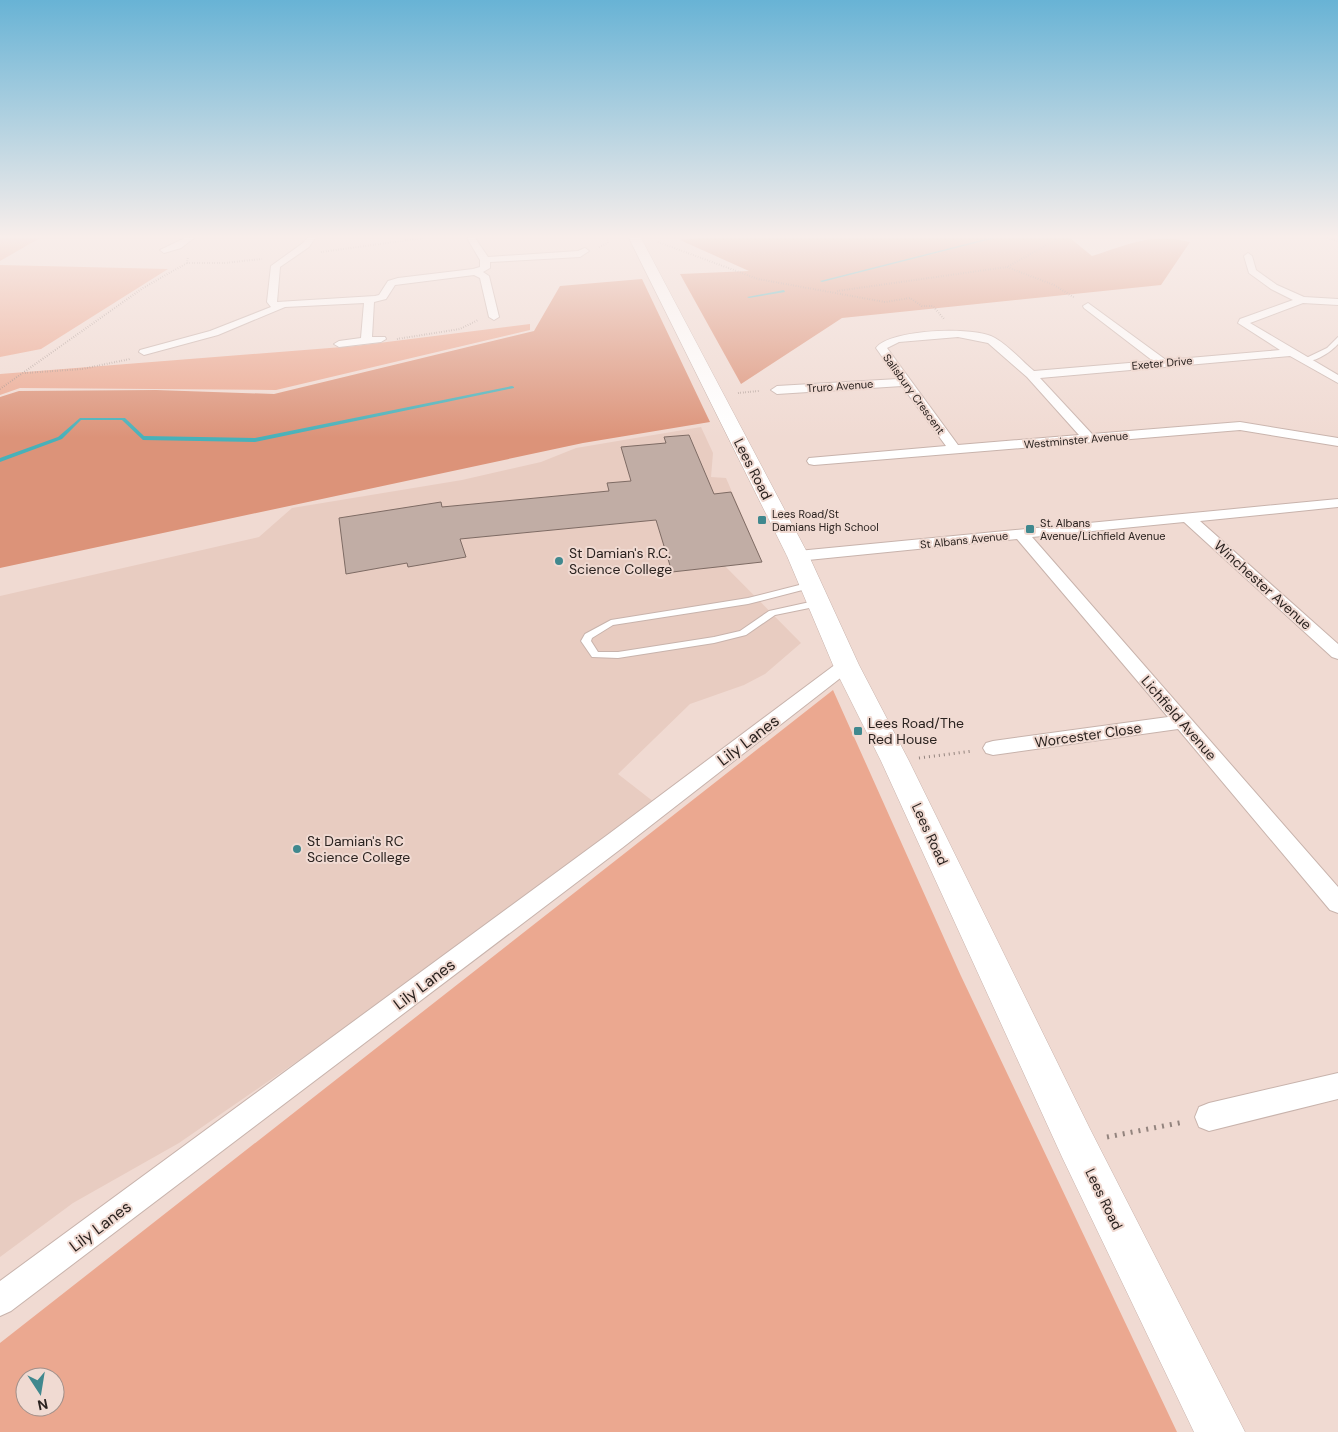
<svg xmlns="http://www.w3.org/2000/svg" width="1338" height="1432" viewBox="0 0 1338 1432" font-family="'DM Sans',sans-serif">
<rect width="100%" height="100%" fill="#f0dad2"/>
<path fill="#e8ccc1" d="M701 427 713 453 711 477 726 478 760 557 721 562 801 643 765 674 744 685 690 704 618 774 654 802 461 948 179 1143 73 1203 0 1257V596L259 537 292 508 462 480 541 462 576 448Z"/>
<path fill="#eba890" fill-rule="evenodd" d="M0 238H40L0 261Z
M0 265 168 269 41 349 0 357Z
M530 324V330L276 390 20 388 0 395V374L355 346Z
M833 690 961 976 1177 1432H0V1343ZM25 1377H55V1407H25Z"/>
<path fill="#dc9379" d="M698 238H1070L1092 256C1127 245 1151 232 1190 242L1161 285 842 318 741 384 680 274 749 271 680 240Z
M642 279 710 422 583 443 0 568V397L19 391 156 390 274 394 534 331 560 286Z"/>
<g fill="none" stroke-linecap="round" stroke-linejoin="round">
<path fill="#48b1b9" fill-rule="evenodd" d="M990 238H995L822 282 820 281Z
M784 290 785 292 749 298 747 297Z
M512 386 514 387V388L255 442 143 440 122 420H81L62 439 0 462V458L58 437 80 418H125L144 436 255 438Z"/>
</g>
<path fill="#c1ada5" stroke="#7e6b64" d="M689 435 714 494 731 492 762 562 672 572 656 520 460 539 466 557 408 567 407 563 346 574 339 518 441 502 442 507 609 491 607 483 631 481 621 447 666 443 664 437Z"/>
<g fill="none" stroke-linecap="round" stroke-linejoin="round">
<g stroke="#c8b3ac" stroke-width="2">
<path id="lane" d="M1338 337V344C1331 352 1312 365 1302 360L1327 348Z
M811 582 814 583V587L748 604 613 625 592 638 591 641 598 652H618L714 637 740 631 769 611 819 600 823 603 819 606 775 615 746 635 714 643 618 658 592 657 581 641 585 634 611 620 748 598Z"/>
</g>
<g stroke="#c8b3ac" stroke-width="2">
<path id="street" d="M185 238H194L181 248 164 253 160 250Z
M307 238H315L309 247 280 267 277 302 375 296 379 295 388 281 398 278 473 269 480 267V260L467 238H475L488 257 578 251 585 248 589 251 580 257 490 262V268L483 272 489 276 499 317 494 320 489 317 480 278 474 275 395 285 386 299 374 302 372 337H385L386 339 381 342 339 347 334 344 339 341 361 338 364 303 285 307 218 335 144 355 139 352 140 350 210 331 271 307 267 302 271 266 303 243Z
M1248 253 1252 256 1256 270 1277 285 1304 297 1338 299V305L1303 303 1250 323 1338 375V383L1290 356 1040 378 1092 434 1240 422 1338 438V446L1240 430 814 465 809 464 807 461 809 458 946 446 902 386 777 394 771 390 777 386 898 379 876 348C890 329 975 326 995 338 1009 346 1022 361 1034 371L1153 361 1084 308 1083 306 1088 303 1166 360 1280 350 1238 323 1240 319 1293 300 1271 289 1249 273 1244 256ZM958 337 988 343 1027 377 1079 435 958 445 887 348 899 342Z
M1338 499V507L1200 521 1338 644V659L1332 657 1184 522 1032 537 1338 887V913L1330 910 1178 729 993 755 986 753 983 748 986 743 993 741 1168 717 1017 539 798 561 790 556 798 551Z
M846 659 852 661 855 665 852 669 622 848 11 1311 0 1316V1281L606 836 840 661Z
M1338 1073V1099L1209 1131 1199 1127 1195 1117 1199 1107 1209 1103Z"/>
</g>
<g stroke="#c8b3ac" stroke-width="1">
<path id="secondary" d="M629 238H641L809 556 859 665 909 761 1090 1129 1245 1432H1194L1062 1157 881 761 833 665 787 556Z"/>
</g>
<path stroke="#93847e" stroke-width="2" stroke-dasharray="0.5 2" stroke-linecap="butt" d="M1059 238 1007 267 1054 285 1075 298
M1327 238 1338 241
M658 242 758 279 885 302 910 298 922 306H933L944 319
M599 247 608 243 607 238
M321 252 424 238
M187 263H224L262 259
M837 291 1007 267
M397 339 460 329 478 320
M25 373 82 369 130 359
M0 389 143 288 187 263 188 257
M738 393 759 391"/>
<path stroke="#93847e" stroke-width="3" stroke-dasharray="1 4" stroke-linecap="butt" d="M919 758 973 751"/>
<path stroke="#93847e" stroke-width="5" stroke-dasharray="2 6" stroke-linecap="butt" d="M1107 1137 1184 1122"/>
<use href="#lane" fill="#fff" fill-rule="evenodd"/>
<use href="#street" fill="#fff" fill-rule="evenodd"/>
<use href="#secondary" fill="#fff" fill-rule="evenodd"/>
</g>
<linearGradient id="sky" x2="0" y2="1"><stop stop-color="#68b3d5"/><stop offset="0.54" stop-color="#f8eeeb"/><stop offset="1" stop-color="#f8eeeb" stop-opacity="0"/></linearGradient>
<rect width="1338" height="438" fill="url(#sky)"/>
<g fill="#40888e" stroke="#f0dad2" stroke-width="2">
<rect x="757" y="515" width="10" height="10" rx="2.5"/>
<rect x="1025" y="524" width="10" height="10" rx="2.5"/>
<circle cx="559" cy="561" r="5"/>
<rect x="853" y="726" width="10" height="10" rx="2.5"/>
<circle cx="297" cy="849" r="5"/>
</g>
<g text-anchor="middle" stroke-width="4" stroke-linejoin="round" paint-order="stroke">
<g font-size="11" fill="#2a221f" stroke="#f0dad2">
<text transform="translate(1162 363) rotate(-5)" y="4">Exeter Drive</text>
<text transform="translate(840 386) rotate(-4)" y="4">Truro Avenue</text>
<text transform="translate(914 394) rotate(54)" y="4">Salisbury Crescent</text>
<text transform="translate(1076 440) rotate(-5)" y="4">Westminster Avenue</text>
<text transform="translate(964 540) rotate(-6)" y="4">St Albans Avenue</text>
</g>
<g font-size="11" fill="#2a221f" stroke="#f0dad2" text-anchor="start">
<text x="772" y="518">Lees Road/St<tspan x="772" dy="13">Damians High School</tspan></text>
<text x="1040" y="527">St. Albans<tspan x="1040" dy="13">Avenue/Lichfield Avenue</tspan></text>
</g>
<g font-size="14" fill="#2a221f" stroke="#f0dad2">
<text transform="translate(753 469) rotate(63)" y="5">Lees Road</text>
<text transform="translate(1263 585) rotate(42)" y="5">Winchester Avenue</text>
<text transform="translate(1179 718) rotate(49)" y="5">Lichfield Avenue</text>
<text transform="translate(1088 735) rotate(-8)" y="5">Worcester Close</text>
<text transform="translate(930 834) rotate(65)" y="5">Lees Road</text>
<text transform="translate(1104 1199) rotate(64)" y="5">Lees Road</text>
</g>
<g font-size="14" fill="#2a221f" stroke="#f0dad2" text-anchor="start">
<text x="569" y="558">St Damian's R.C.<tspan x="569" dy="16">Science College</tspan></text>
<text x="868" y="728">Lees Road/The<tspan x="868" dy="16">Red House</tspan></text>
<text x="307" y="846">St Damian's RC<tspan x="307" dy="16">Science College</tspan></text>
</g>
<g font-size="16" fill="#2a221f" stroke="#f0dad2">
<text transform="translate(748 740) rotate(-37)" y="6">Lily Lanes</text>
<text transform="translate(424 984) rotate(-37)" y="6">Lily Lanes</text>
<text transform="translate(100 1226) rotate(-37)" y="6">Lily Lanes</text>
</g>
</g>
<g transform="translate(40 1392) rotate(168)"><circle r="24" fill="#f0dad2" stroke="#a1908a"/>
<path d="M0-4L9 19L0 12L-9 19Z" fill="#40888e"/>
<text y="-8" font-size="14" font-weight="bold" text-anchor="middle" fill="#2a221f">N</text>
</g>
</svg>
